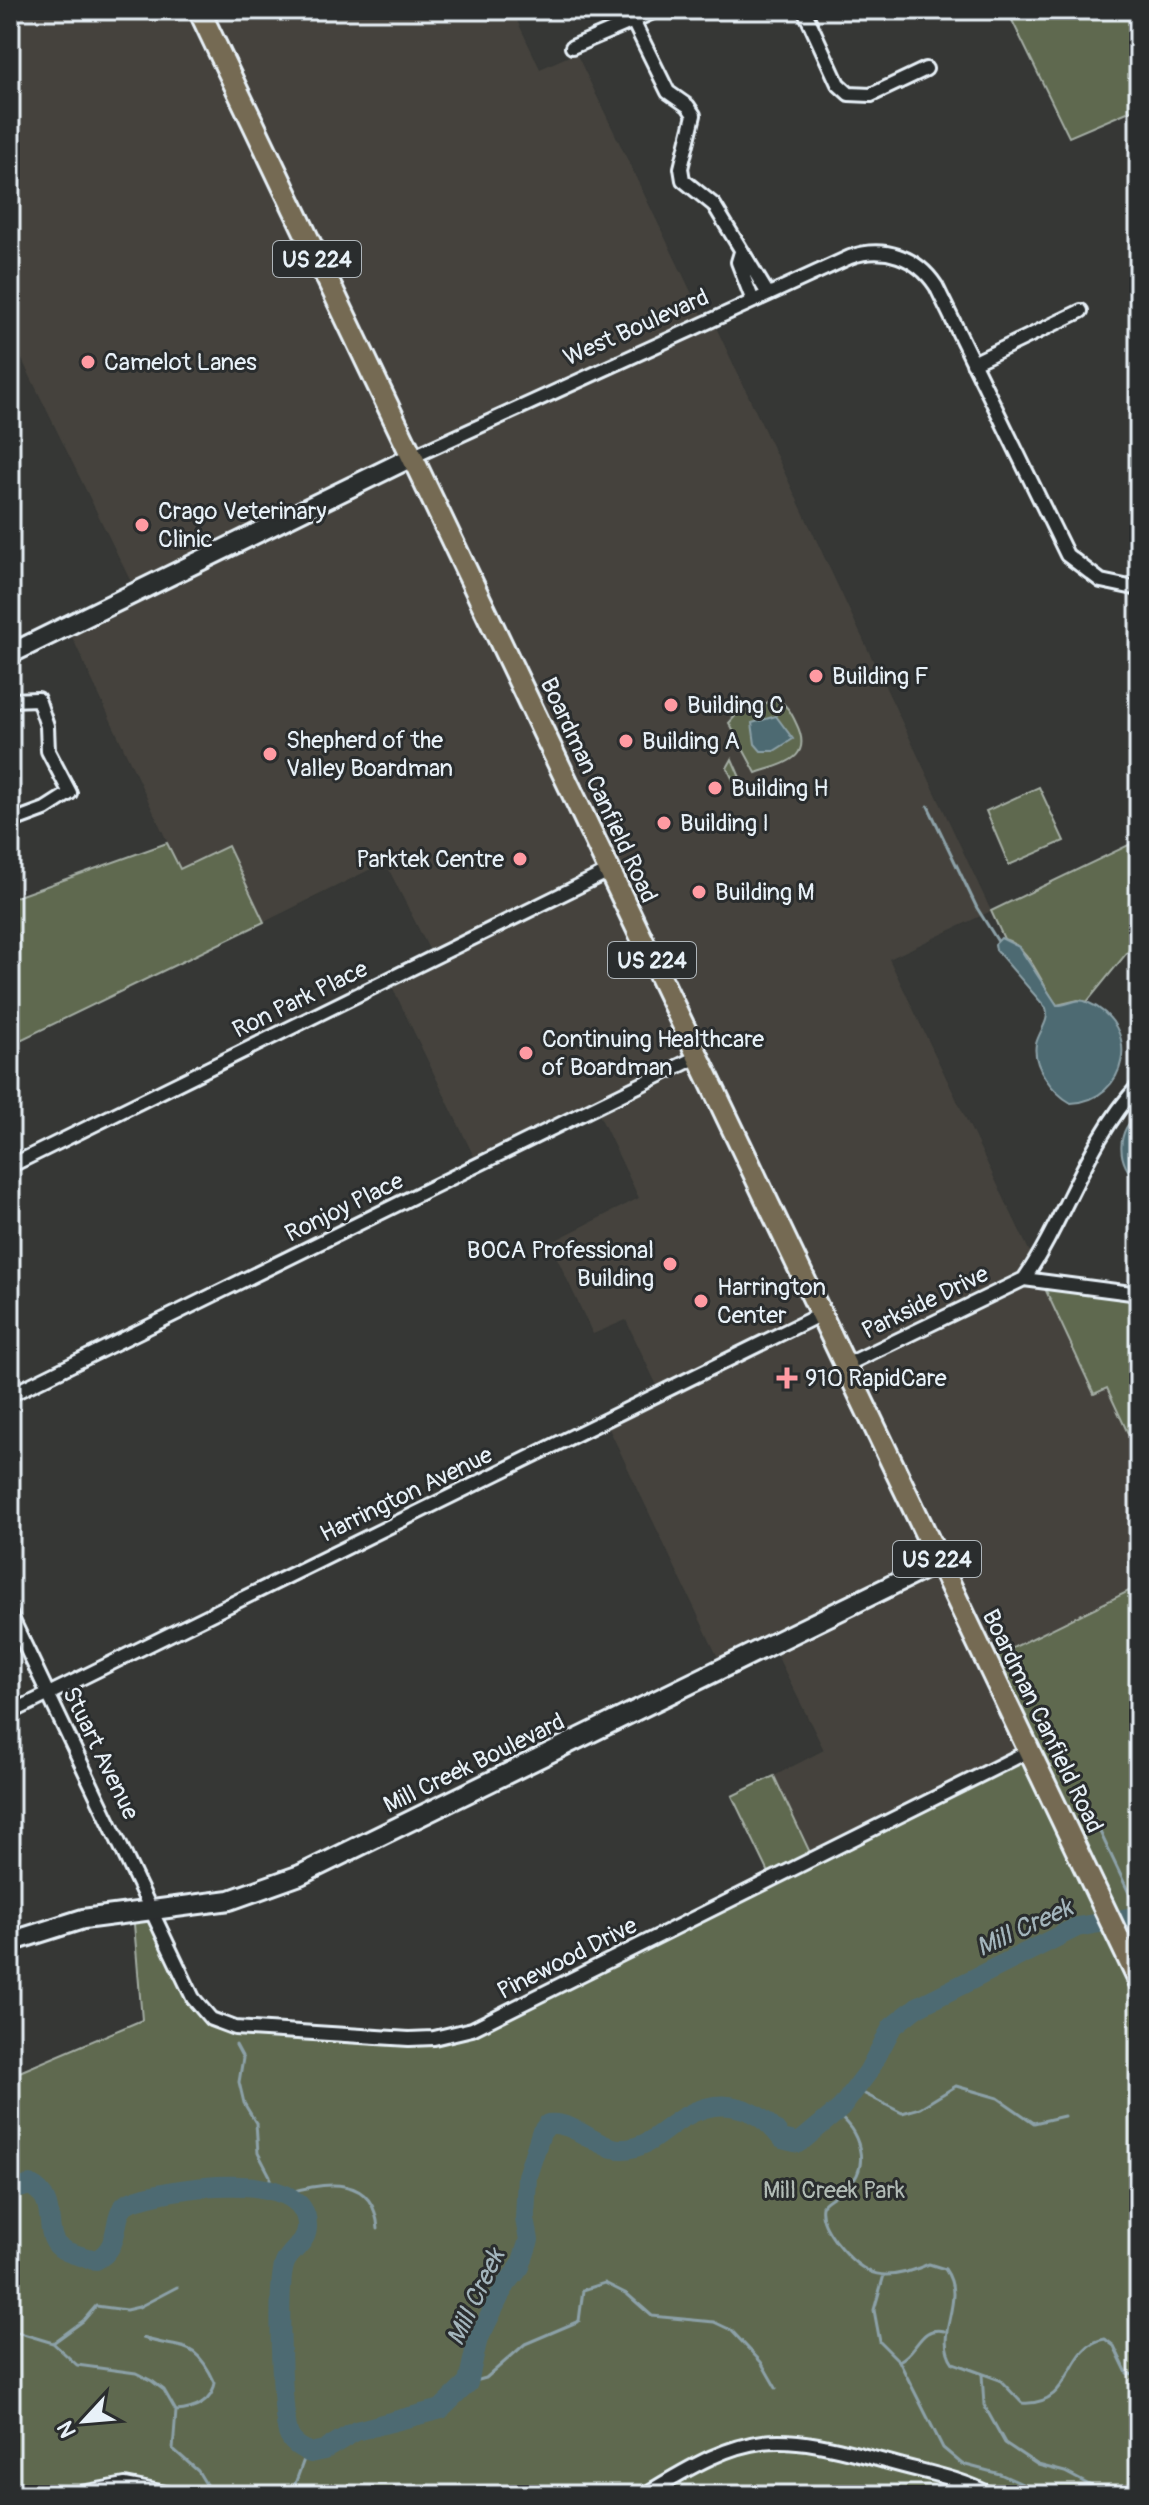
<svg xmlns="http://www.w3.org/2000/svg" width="1149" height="2505" viewBox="0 0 1149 2505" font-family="Pangolin,sans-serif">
<rect width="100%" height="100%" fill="#363735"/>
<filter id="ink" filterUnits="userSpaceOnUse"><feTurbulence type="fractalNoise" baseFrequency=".0125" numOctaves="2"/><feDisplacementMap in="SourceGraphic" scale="16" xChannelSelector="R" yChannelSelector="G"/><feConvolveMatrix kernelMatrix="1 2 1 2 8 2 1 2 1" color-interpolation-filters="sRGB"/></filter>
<g filter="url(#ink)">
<path fill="#45433d" d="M10 10H512L540 69 576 53 705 321 712 319 991 911 889 959 1035 1263 1025 1279 1041 1280 1094 1394 1107 1388 1139 1457V1586L986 1661 1029 1751 814 1859 774 1776 824 1750 772 1645 723 1668 605 1420 660 1392 626 1320 593 1334 550 1243 639 1198 596 1108 478 1165 389 980 433 957 385 862 264 922 228 846 180 869 67 626 136 592 10 335Z"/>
<path fill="#5f6950" stroke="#a4ada4" stroke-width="2" d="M1007 10H1139V107L1069 137Z
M776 699C787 705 791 712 796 723 814 759 785 763 756 773L729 723 736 715Z
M732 759 745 789 739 792 727 768Z
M1039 787 1064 841 1009 865 986 811Z
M1139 840V938L1087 1002 1078 1000 1057 1005C1041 986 1031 946 1004 939L991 911Z
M167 843 180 869 228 846 264 922 10 1045V899Z
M1041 1280 1139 1294V1457L1107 1388 1094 1394Z
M1139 1586V2495H10V2076L142 2020 133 1912 152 1910 202 2011 235 2028 455 2035 772 1879 732 1796 774 1776 813 1859 1028 1752 986 1661Z"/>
<path fill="#4e6b72" stroke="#8ca1a8" stroke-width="2" d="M776 716 793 739 774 751H761L755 744 752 723Z
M1001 938 1019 947 1057 1005C1067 1006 1077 997 1087 1002 1144 1026 1127 1101 1071 1103 1053 1093 1032 1066 1036 1044 1039 1031 1050 1021 1046 1008L996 950 995 944Z
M1139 1114V1181C1115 1166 1116 1128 1139 1114Z"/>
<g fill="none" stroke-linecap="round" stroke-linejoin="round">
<path stroke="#8ca1a8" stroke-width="3" d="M928 806 977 908 997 940
M1083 1805 1092 1815 1139 1914
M236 2045 243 2058 239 2082 244 2103 256 2123 258 2153 270 2176V2189
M855 2089 902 2113 920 2108 956 2086 998 2098 1034 2123 1064 2116
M835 2113C859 2130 872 2165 847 2188 839 2195 829 2197 822 2206 820 2219 828 2231 835 2241 865 2279 885 2283 929 2264L945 2269C968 2301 932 2333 953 2363L1000 2380 1022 2403C1075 2407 1064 2345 1105 2339L1114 2346 1127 2373 1139 2377
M287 2193C325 2182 374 2174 378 2229
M884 2275 874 2310 880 2342 899 2361 943 2448 962 2464 1000 2474 1047 2495
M10 2330 53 2343 77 2365 136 2373 152 2381 164 2390 176 2411 173 2449 198 2471 207 2486
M143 2338C182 2351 194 2337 215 2383 212 2403 194 2410 176 2411
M53 2343 83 2321 96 2306 126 2310 139 2307 177 2287
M899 2361C918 2352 920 2325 944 2331
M982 2374 984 2405 1005 2443 1038 2465 1065 2472 1108 2495
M468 2383 486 2378 525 2344 579 2321 583 2290 605 2283 627 2294 652 2316 714 2322 731 2330 761 2362 776 2388
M291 2495 307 2451
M1135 2495 1139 2494"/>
<path stroke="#4e6b72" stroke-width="20" d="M10 2191 30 2185C62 2201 39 2238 64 2250 73 2255 86 2257 96 2260 125 2246 109 2210 130 2202 165 2188 310 2164 307 2228 306 2244 290 2250 285 2263 276 2285 282 2408 288 2433 292 2444 300 2447 310 2453L324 2450 356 2431 441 2409 468 2383 477 2342 504 2287 520 2267 529 2240 525 2219 527 2176 541 2133 548 2124C576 2121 596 2149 622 2149 650 2149 663 2128 686 2116 723 2095 758 2107 782 2139L799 2143 841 2108 868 2072 892 2027 917 2007 1077 1927 1139 1916"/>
<g stroke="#e8f1f8" stroke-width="18">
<path id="street" d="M804 10 838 84 849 94 871 95 926 69
M633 21 657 10
M572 47 633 21 668 92 688 106 694 115 681 168 683 180 714 205 768 294
M741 252 738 262 753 301
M973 363 1081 311
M412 457 850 257C884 245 917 257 936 286L1067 555 1101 581 1139 589
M10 700 38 699 47 726 48 751 70 793 45 809 10 822
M10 1166 609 871
M1024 1279C1067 1216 1086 1142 1139 1085
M1024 1279 1139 1294
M846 1365 1024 1279
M10 1395 697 1057
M10 1614 193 1998 211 2019 235 2028 409 2039 434 2038 472 2029 1029 1751
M10 1713 821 1314
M70 2495 125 2485 176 2495
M644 2495C751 2429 772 2430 892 2463 924 2472 961 2478 991 2495"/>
</g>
<g stroke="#e8f1f8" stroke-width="24">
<path id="secondary" d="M10 654 412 457
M10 1942 83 1919 230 1900 300 1875 939 1562"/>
</g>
<g stroke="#e8f1f8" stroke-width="26">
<path id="primary" d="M199 10 1139 1981"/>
</g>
<use href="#street" stroke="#2a2d2e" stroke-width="12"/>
<use href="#secondary" stroke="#2a2d2e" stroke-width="18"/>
<use href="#primary" stroke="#746b52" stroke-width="20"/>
</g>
</g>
<g fill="#ff9aa2" stroke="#2a2d2e" stroke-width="3">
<circle cx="88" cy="362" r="8"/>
<circle cx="142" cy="525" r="8"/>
<circle cx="816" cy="676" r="8"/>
<circle cx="671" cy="705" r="8"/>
<circle cx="626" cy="741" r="8"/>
<circle cx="270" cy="754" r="8"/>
<circle cx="715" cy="788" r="8"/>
<circle cx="664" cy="823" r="8"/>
<circle cx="520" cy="859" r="8"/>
<circle cx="699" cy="892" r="8"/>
<circle cx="526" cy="1053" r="8"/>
<circle cx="670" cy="1264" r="8"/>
<circle cx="701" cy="1301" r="8"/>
<path d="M783 1366h8v8h8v8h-8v8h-8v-8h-8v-8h8z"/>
</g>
<g text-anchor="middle" stroke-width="6" stroke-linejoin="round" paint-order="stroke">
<g fill="#2a2d2e" stroke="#afb6bb" stroke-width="2">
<rect x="273" y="241" width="88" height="36" rx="6"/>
<rect x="608" y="942" width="88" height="36" rx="6"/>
<rect x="893" y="1541" width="88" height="36" rx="6"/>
</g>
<g font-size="22" font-weight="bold" fill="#e8f1f8">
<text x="317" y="267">US 224</text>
<text x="652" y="968">US 224</text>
<text x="937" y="1567">US 224</text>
</g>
<g font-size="24" fill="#e8f1f8" stroke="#2a2d2e">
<text transform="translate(636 327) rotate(-24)" y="8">West Boulevard</text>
<text transform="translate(599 790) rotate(65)" y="8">Boardman Canfield Road</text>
<text transform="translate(300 999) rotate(-26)" y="8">Ron Park Place</text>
<text transform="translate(344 1207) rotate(-26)" y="8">Ronjoy Place</text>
<text transform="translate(925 1302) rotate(-26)" y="8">Parkside Drive</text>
<text transform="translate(406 1494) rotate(-26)" y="8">Harrington Avenue</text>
<text transform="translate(1043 1721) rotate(64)" y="8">Boardman Canfield Road</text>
<text transform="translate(101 1753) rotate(64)" y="8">Stuart Avenue</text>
<text transform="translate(474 1763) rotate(-26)" y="8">Mill Creek Boulevard</text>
<text transform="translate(567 1958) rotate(-27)" y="8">Pinewood Drive</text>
</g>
<g font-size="24" fill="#e8f1f8" stroke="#2a2d2e" text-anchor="start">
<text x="104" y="370">Camelot Lanes</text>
<text x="158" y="519">Crago Veterinary<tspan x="158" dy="28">Clinic</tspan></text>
<text x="832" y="684">Building F</text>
<text x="687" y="713">Building C</text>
<text x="286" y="748">Shepherd of the<tspan x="286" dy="28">Valley Boardman</tspan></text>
<text x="642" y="749">Building A</text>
<text x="731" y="796">Building H</text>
<text x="680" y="831">Building I</text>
<text x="504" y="867" text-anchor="end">Parktek Centre</text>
<text x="715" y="900">Building M</text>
<text x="542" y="1047">Continuing Healthcare<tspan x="542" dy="28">of Boardman</tspan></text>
<text x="654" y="1258" text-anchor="end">BOCA Professional<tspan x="654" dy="28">Building</tspan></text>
<text x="717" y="1295">Harrington<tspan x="717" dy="28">Center</tspan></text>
<text x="805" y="1386">910 RapidCare</text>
</g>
<g font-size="24" fill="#b1bbb5" stroke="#2a2d2e">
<text x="834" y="2198">Mill Creek Park</text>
</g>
<g font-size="26" font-style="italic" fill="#a3b5bc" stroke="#2a2d2e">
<text transform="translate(1024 1927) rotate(-25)" y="9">Mill Creek</text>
<text transform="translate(475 2297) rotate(-65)" y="9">Mill Creek</text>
</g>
</g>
<rect width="1149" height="2505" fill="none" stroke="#2a2d2e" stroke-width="40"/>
<rect x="20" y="20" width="1109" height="2465" fill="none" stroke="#e8f1f8" stroke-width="3" filter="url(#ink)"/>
<g transform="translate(84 2421) rotate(244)" stroke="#2a2d2e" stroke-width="6" paint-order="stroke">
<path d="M0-6L14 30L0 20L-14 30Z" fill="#e8f1f8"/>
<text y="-12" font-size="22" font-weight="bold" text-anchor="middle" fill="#e8f1f8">N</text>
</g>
</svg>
